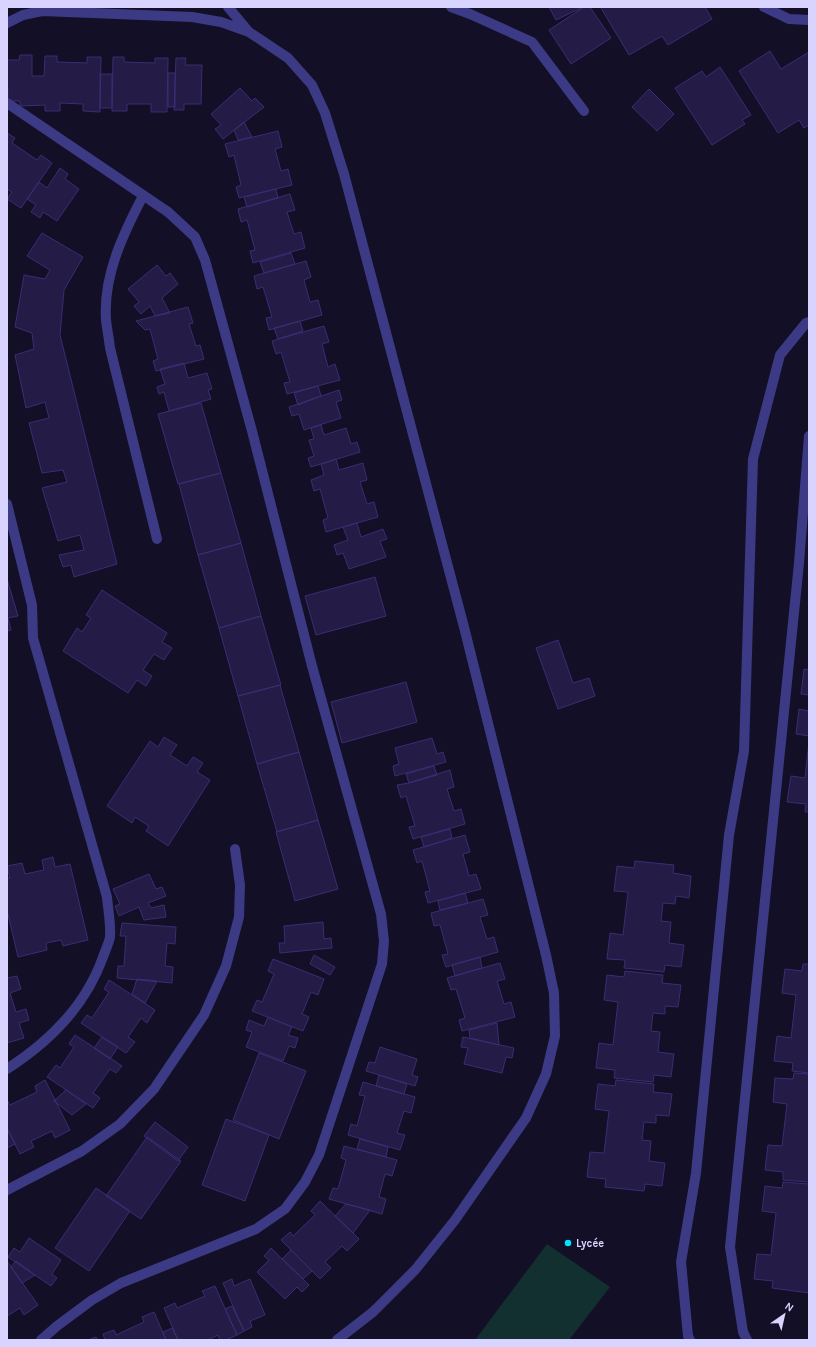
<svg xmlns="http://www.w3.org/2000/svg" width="816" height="1347" viewBox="0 0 816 1347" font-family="Karla,sans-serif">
<rect width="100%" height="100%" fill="#130f26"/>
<path fill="#12302f" d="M547 1244 610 1287 569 1340H475Z"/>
<path fill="#241b47" stroke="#3b2d73" d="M549 7H583L556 20Z
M584 7H590L611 38 571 64 549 30Z
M602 7H705L712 19 668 45 662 36 629 55 601 8Z
M770 51 781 69 809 52V125L804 128 799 120 778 133 739 71Z
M20 55H32V76H44L45 56H57V62L87 63V57H101L100 112 83 111V104L60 103V111H45V105L20 106V101H8L7 60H19Z
M113 57H124V62L155 63V58H168L167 112H151V104H127V111H112Z
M176 58H186L185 65H202L201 104H184V110H174Z
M720 67 751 115 742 120 745 124 712 145 675 88 702 71 706 77Z
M168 73H175V107H168Z
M100 74H112V108H100Z
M240 88 252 101 255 98 264 107 223 139 215 129 221 125 211 114Z
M649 89 674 114 657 131 632 107Z
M244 122 252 137 238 140 234 130Z
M278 131 282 147 275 149 281 171 288 169 292 185 239 198 236 187 241 185 234 155 229 157 225 144Z
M7 133 15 138 12 143 37 160 41 155 52 163 21 208 7 199 12 192 7 189Z
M60 168 68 174 65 179 79 189 57 221 43 212 40 218 31 212 36 205 27 199 39 182 47 188Z
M276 189 278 198 247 207 244 197Z
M290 194 295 210 287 212 294 234 301 232 305 248 253 263 250 251 255 250 247 220 241 222 238 209Z
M42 233 83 257 64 290 60 335 117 564 74 577 71 565 63 567 59 555 84 550 80 535 58 541 42 488 67 482 63 470 42 473 29 423 49 418 45 402 26 408 15 355 34 349 32 333 15 327 24 275 45 279 50 270 27 256Z
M291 253 295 264 264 273 260 262Z
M306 261 311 277 304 280 310 302 318 300 322 315 269 330 266 318 272 317 263 287 257 289 254 276Z
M157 265 166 276 170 273 178 284 162 298 170 313 155 316 150 306 141 314 134 306 139 302 128 289Z
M188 307 193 323 189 324 196 346 200 345 204 359 156 371 153 361 158 359 150 329 145 330 136 321Z
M300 321 303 331 278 339 274 328Z
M324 326 329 342 322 344 328 367 335 364 340 380 287 394 284 383 290 382 281 352 276 354 272 341Z
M184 363 188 378 207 373 212 389 208 390 211 399 169 411 164 392 159 394 157 387 165 384 160 369Z
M318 386 321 396 298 405 294 393Z
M339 390 342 400 336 402 341 418 304 430 299 414 292 416 289 407Z
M201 403 221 473 178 484 158 414Z
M321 425 324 435 346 428 351 444 357 442 360 452 311 467 308 458 314 456 309 440 314 439 311 428Z
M336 459 339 470 363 463 367 480 360 482 367 504 374 502 378 517 326 532 323 520 328 518 320 489 314 491 311 480 324 475 321 464Z
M221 473 241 543 198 555 179 484Z
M357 523 361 537 383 529 387 539 380 541 386 557 349 569 343 553 337 555 334 545 348 540 343 527Z
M241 543 261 616 219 628 198 555Z
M375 577 386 616 316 635 305 596Z
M7 579 18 616 8 618 11 630 7 631Z
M102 590 167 633 162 642 172 648 164 660 154 654 143 670 152 676 146 686 137 680 128 693 63 651 77 628 82 632 91 618 86 615Z
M261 616 281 685 238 696 219 628Z
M558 640 573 683 589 678 595 696 558 709 536 648Z
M804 669 809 670V695L801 694Z
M406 682 417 722 342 743 331 702Z
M280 685 299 752 257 764 238 696Z
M799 709 809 711V736L796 734Z
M164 737 177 745 170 755 187 766 193 757 203 763 197 772 210 780 168 846 146 831 149 826 135 817 132 823 107 806 150 741 158 747Z
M432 738 437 754 443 752 446 762 395 776 393 766 399 764 395 748Z
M809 742V812H805L806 804 787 802 791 776 805 778Z
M299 752 318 820 277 832 257 764Z
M434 766 437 775 409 783 406 774Z
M450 770 454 787 447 789 454 811 461 809 465 824 413 839 409 827 415 826 406 796 401 798 397 785 409 783Z
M318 820 338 889 295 901 276 832Z
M450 829 452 838 424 847 421 837Z
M465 835 470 852 463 854 469 876 476 874 481 889 428 903 425 892 430 891 422 861 417 863 413 850Z
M53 857 55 867 70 864 88 940 63 946 61 940 46 943 47 950 18 957 7 910V878H10L7 866 22 863 25 874 44 870 42 860Z
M635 861 674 865 673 873 691 876 689 898 676 896 675 904 663 903 661 921 671 922 669 943 684 945 681 967 665 965 664 972 624 968 625 960 607 959 610 933 623 935 628 892 614 891 617 866 634 868Z
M149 874 156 889 162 887 166 896 148 903 151 908 164 905 166 917 144 920 139 907 119 916 115 906 120 904 113 889Z
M465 893 468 903 440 910 438 901Z
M483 899 488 915 480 917 487 939 494 937 498 952 446 967 442 955 448 954 440 925 434 926 431 913Z
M323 922 324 939 331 938 332 948 280 953 279 943H285L284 926Z
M122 923 176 927 175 944 167 943 165 966 173 967 172 983 117 978 118 966H124L126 936H120Z
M314 955 335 967 330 975 310 964Z
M480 957 482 968 455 976 452 965Z
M273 959 324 979 318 995 311 992 302 1014 309 1017 303 1031 252 1011 257 1000 262 1002 274 974 268 971Z
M500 963 505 979 497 981 504 1004 511 1002 515 1017 462 1031 459 1020 465 1018 456 989 451 990 447 978Z
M803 964H809V1073L792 1071 793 1063 774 1061 777 1036 791 1038 796 995 782 993 785 969 802 971Z
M625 971 663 975 662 983 681 985 678 1007 665 1006V1014L653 1013 651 1031 660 1032 658 1052 674 1054 671 1077 654 1075 653 1082 614 1078 615 1070 596 1068 599 1043 613 1045 618 1002 604 1000 607 975 624 977Z
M17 976 21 989 10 993 16 1012 26 1009 29 1020 19 1023 24 1038 7 1043V978Z
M137 979 157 981 145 1003 132 994Z
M109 980 155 1010 147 1023 141 1018 128 1037 135 1042 126 1053 81 1023 87 1015 92 1018 109 992 104 989Z
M268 1017 292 1027 288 1035 298 1038 295 1048 289 1046 283 1061 246 1047 252 1032 246 1030 249 1020 264 1026Z
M497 1023 499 1045 470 1038 469 1030Z
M75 1035 122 1066 116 1073 110 1069 93 1093 100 1098 93 1108 47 1077 56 1065 60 1068 74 1047 69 1044Z
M102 1037 118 1047 110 1059 94 1048Z
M463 1037 514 1048 512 1058 506 1057 502 1073 464 1064 468 1048 461 1047Z
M380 1047 417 1059 412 1075 418 1077 415 1086 366 1071 369 1062 375 1063Z
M259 1053 306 1071 279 1139 233 1120Z
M794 1073 809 1074V1182L783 1180V1172L765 1170 768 1145 782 1146 787 1104 773 1102 775 1078 793 1079Z
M379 1075 407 1084 404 1094 376 1086Z
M45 1080 70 1130 55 1138 52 1131 31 1141 34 1147 20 1154 7 1128V1100L10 1105 37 1092 35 1086Z
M616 1080 654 1084 653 1092 672 1094 669 1116 656 1115V1123L644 1122 642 1140 651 1141 649 1161 665 1163 662 1186 645 1184 644 1191 605 1187 606 1179 587 1177 590 1152 604 1153 609 1111 595 1109 598 1084 615 1086Z
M363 1082 415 1097 411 1113 404 1111 397 1133 405 1135 400 1150 348 1135 351 1124 357 1126 365 1096 359 1095Z
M66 1090 86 1104 72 1115 54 1101Z
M226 1119 269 1135 245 1201 202 1185Z
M155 1122 188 1147 178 1161 144 1136Z
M7 1128 15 1144 7 1148Z
M147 1137 181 1161 141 1219 106 1196Z
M360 1139 388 1147 386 1157 357 1149Z
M344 1146 397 1160 392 1176 385 1174 379 1197 386 1199 382 1214 329 1199 333 1188 338 1189 346 1160 341 1158Z
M783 1182 809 1184V1293L772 1288 773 1281 754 1279 757 1254 771 1255 776 1213 762 1211 765 1186 782 1188Z
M96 1188 130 1211 89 1271 55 1248Z
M320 1201 359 1239 347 1251 342 1246 325 1262 331 1268 320 1279 281 1240 290 1232 293 1236 315 1215 311 1211Z
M346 1204 370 1210 353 1233 335 1216Z
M29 1238 61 1260 52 1274 57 1278 51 1286 8 1257 14 1248 20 1252Z
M271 1248 309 1285 302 1292 297 1287 285 1299 257 1272 269 1260 264 1256Z
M291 1250 312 1271 303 1279 282 1259Z
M7 1261 38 1305 24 1315 20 1308 7 1316Z
M16 1261 35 1275 22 1283 11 1267Z
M232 1279 234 1286 250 1279 265 1315 250 1321 252 1327 244 1331 223 1283Z
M215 1286 237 1335 226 1340H220L218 1335 208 1340H178L164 1308 175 1303 177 1308 205 1296 202 1291Z
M232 1306 244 1331 237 1335 225 1309Z
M154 1312 166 1340H105L103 1334 114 1330 116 1335 144 1322 142 1317Z
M172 1328 178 1340H166L163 1332Z
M96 1337 98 1340H88Z"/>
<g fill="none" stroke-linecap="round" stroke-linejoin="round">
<path stroke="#3d3a85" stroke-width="10" d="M690 1340 688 1336 681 1262 696 1173 729 835 744 751 753 459 780 355 806 323 809 322
M747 1340 743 1332 730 1247 799 563 809 436"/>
<path stroke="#3d3a85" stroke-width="10" d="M228 7 248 31
M451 7 470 14 532 42 584 111
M764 7 789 19 809 20
M7 23 23 15 42 11 192 17 221 22 249 32 288 58 312 85 325 113 344 174 464 627 546 955 554 993 555 1036 546 1074 526 1118 455 1220 415 1270 373 1312 337 1340
M7 103 168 212 195 237 205 260 252 431 312 666 381 914 384 941 382 964 319 1155 305 1182 285 1209 256 1229 121 1283 92 1300 57 1326 41 1340
M143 196C123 234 103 276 106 320 107 329 109 339 110 348L157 539
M7 504 32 605 33 638 107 897C108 909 111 924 110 937 109 943 105 951 103 957 86 1005 49 1042 7 1069
M7 1190 82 1151 120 1124 154 1089 204 1015 226 966 239 917 240 885 235 849"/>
</g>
<circle fill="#00e5ff" stroke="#130f26" stroke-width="1.5" cx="568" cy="1243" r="4"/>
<g text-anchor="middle" stroke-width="4" stroke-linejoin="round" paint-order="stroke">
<g font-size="11" font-weight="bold" fill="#d9d4ff" stroke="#130f26" text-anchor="start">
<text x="576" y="1247">Lycée</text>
</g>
</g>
<rect width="816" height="1347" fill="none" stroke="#d9d4ff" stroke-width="16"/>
<g transform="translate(784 1315) rotate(34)" stroke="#130f26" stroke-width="3" paint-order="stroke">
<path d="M0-3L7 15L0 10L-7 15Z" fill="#d9d4ff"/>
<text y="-6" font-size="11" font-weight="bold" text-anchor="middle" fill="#d9d4ff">N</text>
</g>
</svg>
